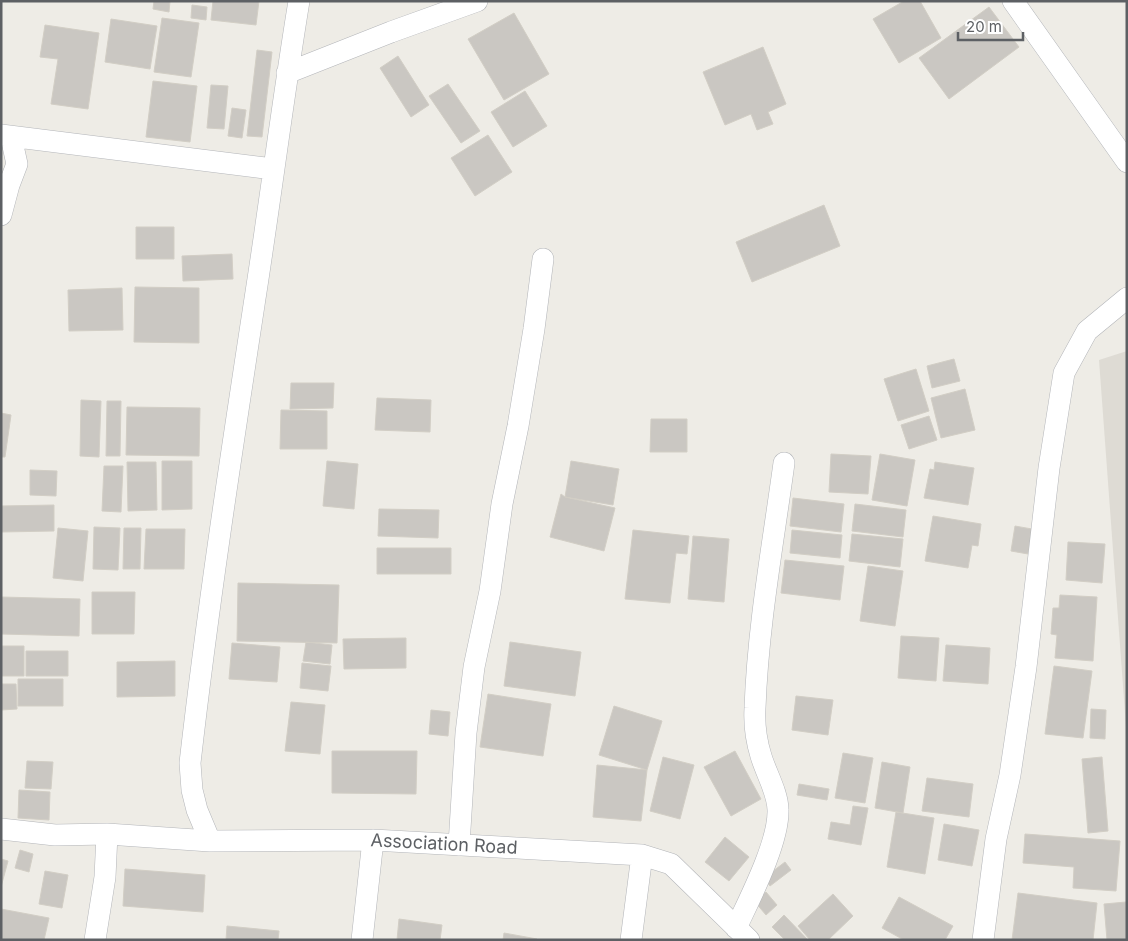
<svg xmlns="http://www.w3.org/2000/svg" width="1128" height="941" viewBox="0 0 1128 941" font-family="Inter,sans-serif">
<rect width="100%" height="100%" fill="#eeece6"/>
<path fill="#dedbd4" d="M1127 351V740L1099 360Z"/>
<path fill="#cac7c2" stroke="#d2cec5" d="M154 1H170L169 12 153 9Z
M213 1H259L256 25 211 20Z
M904 1H920L941 38 899 63 873 19Z
M192 5 207 7 206 20 191 18Z
M989 7 1019 47 949 99 919 58Z
M514 13 549 74 504 100 468 39Z
M162 18 199 23 191 77 154 72Z
M111 19 157 26 150 69 105 62Z
M45 25 99 33 88 109 51 104 58 59 40 57Z
M763 47 786 104 768 112 773 124 757 130 751 114 725 125 703 72Z
M257 50 272 52 262 137 247 136Z
M398 56 429 105 411 117 380 68Z
M153 81 197 86 190 142 146 137Z
M448 84 480 131 461 143 429 96Z
M211 85 228 86 224 129 207 128Z
M525 91 547 126 513 147 491 112Z
M232 108 246 110 242 138 228 136Z
M488 135 512 172 475 196 451 158Z
M824 205 840 246 752 282 736 242Z
M136 227H174V259H136Z
M232 254 233 279 183 281 182 256Z
M135 287 199 288V343L134 342Z
M122 288 123 330 69 331 68 290Z
M954 359 960 381 932 388 927 366Z
M916 369 929 411 898 421 884 379Z
M291 383H334L333 408 290 409Z
M965 389 975 430 941 438 931 398Z
M377 398 431 400 430 432 375 430Z
M81 400 101 401 99 457 80 456Z
M107 401H121L120 456H106Z
M127 407 200 408 199 456 126 455Z
M281 410 327 411V449H280Z
M1 413 11 415 5 457H1Z
M929 416 937 440 909 449 901 425Z
M651 419H687V452H650Z
M831 454 871 456 868 494 829 492Z
M880 454 915 460 907 506 872 500Z
M162 461H192V509L162 510Z
M327 461 358 464 354 509 323 506Z
M571 461 619 469 613 505 565 497Z
M127 462H156L157 510 128 511Z
M935 462 974 468 968 505 924 498 930 469 934 470Z
M104 466H123L121 512 102 511Z
M30 470 57 471 56 496 30 495Z
M561 494 565 497 615 508 604 551 550 537Z
M793 498 844 504 841 532 790 526Z
M855 504 906 510 903 537 852 531Z
M54 505V531L1 532V506Z
M379 509 439 510 438 538 378 536Z
M933 516 981 524 978 546 972 545 968 568 925 561Z
M1015 526 1032 529 1028 554 1011 551Z
M94 527 120 528 118 570 93 569Z
M58 528 88 531 83 581 53 578Z
M124 528H141L140 569H123Z
M146 529H185L184 569H144Z
M633 530 689 536 687 554 676 553 670 603 625 599Z
M792 530 842 535 840 558 790 553Z
M852 534 903 539 900 567 849 561Z
M693 536 729 539 724 602 688 599Z
M1068 542 1105 544 1102 583 1066 580Z
M377 548H451V574H377Z
M785 560 844 566 840 600 781 593Z
M868 566 903 571 895 626 860 621Z
M238 583 339 585 337 643 237 641Z
M92 592H135L134 634H92Z
M1060 595 1097 597 1093 661 1055 658 1057 635 1051 634 1053 608H1059Z
M1 597 80 599 79 636 1 634Z
M901 636 939 638 936 681 898 678Z
M406 638V668L344 669 343 639Z
M306 642 332 645 330 664 303 661Z
M510 642 581 652 575 696 504 686Z
M232 643 280 647 277 682 229 679Z
M946 645 990 648 988 684 943 681Z
M1 646H24V676H1Z
M26 651H68V676H26Z
M175 661V696L117 697V662Z
M302 663 331 666 328 691 300 688Z
M1054 666 1092 671 1083 738 1045 734Z
M18 679H63V706H18Z
M1 684H16L17 709 1 710Z
M488 694 551 704 543 756 480 747Z
M796 696 833 700 828 735 792 730Z
M291 702 325 705 320 754 285 751Z
M614 706 662 721 647 770 599 755Z
M1091 709 1106 710 1105 739 1090 738Z
M431 710 450 712 448 736 429 734Z
M332 751H417L416 794 332 793Z
M735 751 761 799 731 816 704 767Z
M843 753 873 758 865 803 835 798Z
M663 757 694 765 680 819 650 811Z
M1102 757 1108 831 1088 833 1082 759Z
M27 761 53 762 51 789 25 788Z
M882 762 910 767 903 813 875 808Z
M597 765 647 770 641 821 593 817Z
M927 778 973 784 969 817 922 811Z
M799 784 829 789 827 800 797 795Z
M19 790 50 792 49 820 18 818Z
M853 806 868 808 861 845 828 839 831 822 850 825Z
M896 812 934 818 925 874 887 867Z
M944 824 979 830 972 866 938 860Z
M1025 834 1120 841 1116 891 1073 888 1074 867 1023 863Z
M725 837 749 857 729 881 705 862Z
M20 850 33 854 29 872 15 868Z
M1 859 8 861 1 887Z
M785 862 791 870 770 886 764 878Z
M125 869 205 875 203 912 123 906Z
M45 871 68 875 62 908 39 904Z
M766 892 777 905 766 915 755 902Z
M1018 893 1097 903 1093 940H1012Z
M833 894 853 916 828 940H810L798 926Z
M899 897 953 926 945 940H904L882 928Z
M1126 902 1127 940H1107L1104 904Z
M1 909 49 918 44 940H1Z
M784 915 808 940H785L772 927Z
M399 919 442 925 440 940H397Z
M227 926 279 931 278 940H226Z
M504 933 537 939V940H503Z"/>
<g fill="none" stroke-linecap="round" stroke-linejoin="round">
<g stroke="#b3b5b9" stroke-width="22">
<path id="minor" d="M1013 1 1127 162
M287 73 391 32 477 1
M1 135 273 169
M1 215 9 185 17 164 11 137
M1 829 55 835 107 834 210 841 373 840 642 855 671 864 749 940
M210 841 197 810 192 790 190 763C208 605 232 449 256 292 271 195 283 98 299 1
M459 845 466 733 474 667 490 591 502 504 518 426 534 329 543 259
M736 928C750 898 779 842 778 810 778 793 766 773 761 756 756 740 754 725 755 708 758 625 773 544 784 463
M95 940 105 877 107 834
M362 940 373 840
M631 940 642 855
M983 940 996 839 1010 775 1026 667 1049 468 1064 373 1087 331 1127 298"/>
</g>
<use href="#minor" stroke="#fff" stroke-width="21"/>
</g>
<g text-anchor="middle" stroke-width="4" stroke-linejoin="round" paint-order="stroke">
<g font-size="18" fill="#5d6064" stroke="#fff">
<text transform="translate(444 844) rotate(3)" y="6">Association Road</text>
</g>
</g>
<rect width="1128" height="941" fill="none" stroke="#5d6064" stroke-width="5"/>
<path d="M958 32v8h65v-8" fill="none" stroke="#5d6064" stroke-width="2.5"/>
<text x="966" y="32" font-size="15" fill="#5d6064" stroke="#ffffff" stroke-width="4" paint-order="stroke">20 m</text>
</svg>
